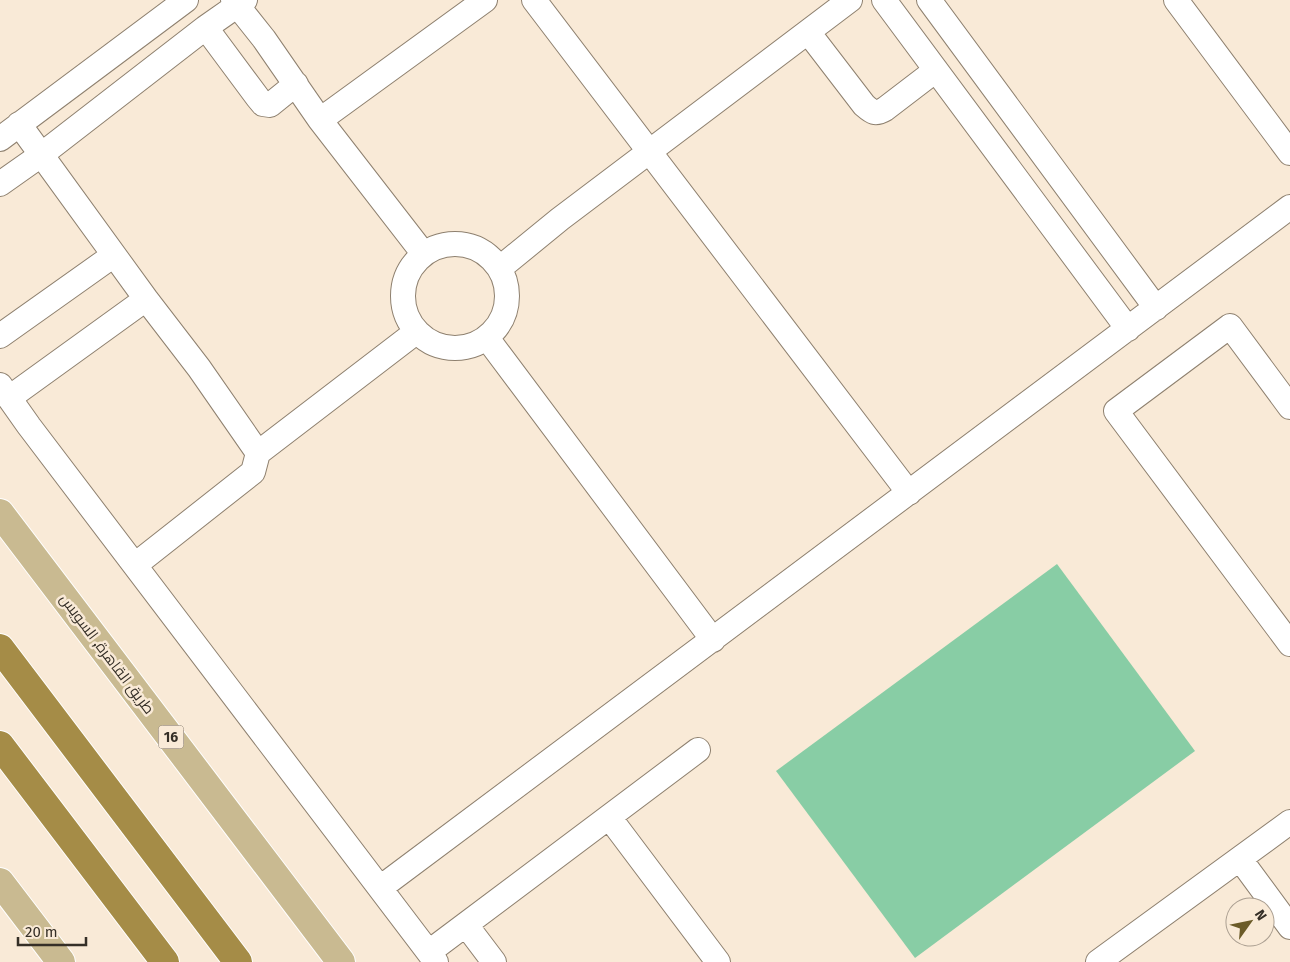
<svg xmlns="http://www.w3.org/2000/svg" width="1290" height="962" viewBox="0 0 1290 962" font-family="'Fira Sans',Cairo,sans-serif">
<rect width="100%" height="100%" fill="#f9ead7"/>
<path fill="#88cda5" d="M1057 564 1195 751 915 958 776 771Z"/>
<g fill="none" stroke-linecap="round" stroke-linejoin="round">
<g stroke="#8e806f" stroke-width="26">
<path id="minor" d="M233 0 264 39 320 120 423 253
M534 0 909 493
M884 0 1128 329
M929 0 1156 308
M1176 0 1290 153
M206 28 258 98 263 104 270 105 296 84
M808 32 864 105C872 112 875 115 885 109L936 70
M320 120 485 0
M19 124 146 299 199 368 258 453
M0 139 186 0
M0 184 41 155 205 28 245 0
M403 296a52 52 0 1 1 104 0a52 52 0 1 1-104 0Z
M500 268 560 219 850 0
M0 336 114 255
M487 338 713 640
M0 385 29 426 436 962
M9 398 146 299
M1290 407 1230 326 1116 411 1290 644
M135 565 253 472 258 453 416 332
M609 817 718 962
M1240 859 1290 927
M380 888 1290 207
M466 925 494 962
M429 952 698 750
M1098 962 1290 822"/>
</g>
<g stroke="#fff" stroke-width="30">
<path id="major" d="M0 513 341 962
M0 882 61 962"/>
</g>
<g stroke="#fff" stroke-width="30">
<path id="highway" d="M0 648 238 962
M0 745 165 962"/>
</g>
<use href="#minor" stroke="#fff" stroke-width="24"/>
<use href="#major" stroke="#c9ba91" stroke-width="28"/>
<use href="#highway" stroke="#a58c47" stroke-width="28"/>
</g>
<g text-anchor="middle" stroke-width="5" stroke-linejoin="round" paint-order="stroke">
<rect fill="#f9ead7" stroke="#70675c" stroke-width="1" x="158.5" y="725.5" width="25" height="23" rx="4"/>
<g font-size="14" font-weight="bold" fill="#352f27">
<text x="171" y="742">16</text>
</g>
<g font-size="15" fill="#352f27" stroke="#f9ead7">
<text transform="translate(107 654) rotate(53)" y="5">طريق القاهرة, السويس</text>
</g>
</g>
<g transform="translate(1250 922) rotate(57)"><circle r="24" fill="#f9ead7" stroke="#ab9f91"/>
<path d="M0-4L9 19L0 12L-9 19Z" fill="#6b5b28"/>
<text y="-8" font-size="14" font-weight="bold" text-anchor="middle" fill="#352f27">N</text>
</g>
<path d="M18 937v8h68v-8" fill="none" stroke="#352f27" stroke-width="2.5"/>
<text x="25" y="937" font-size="15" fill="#352f27" stroke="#f9ead7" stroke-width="4" paint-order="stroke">20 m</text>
</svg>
